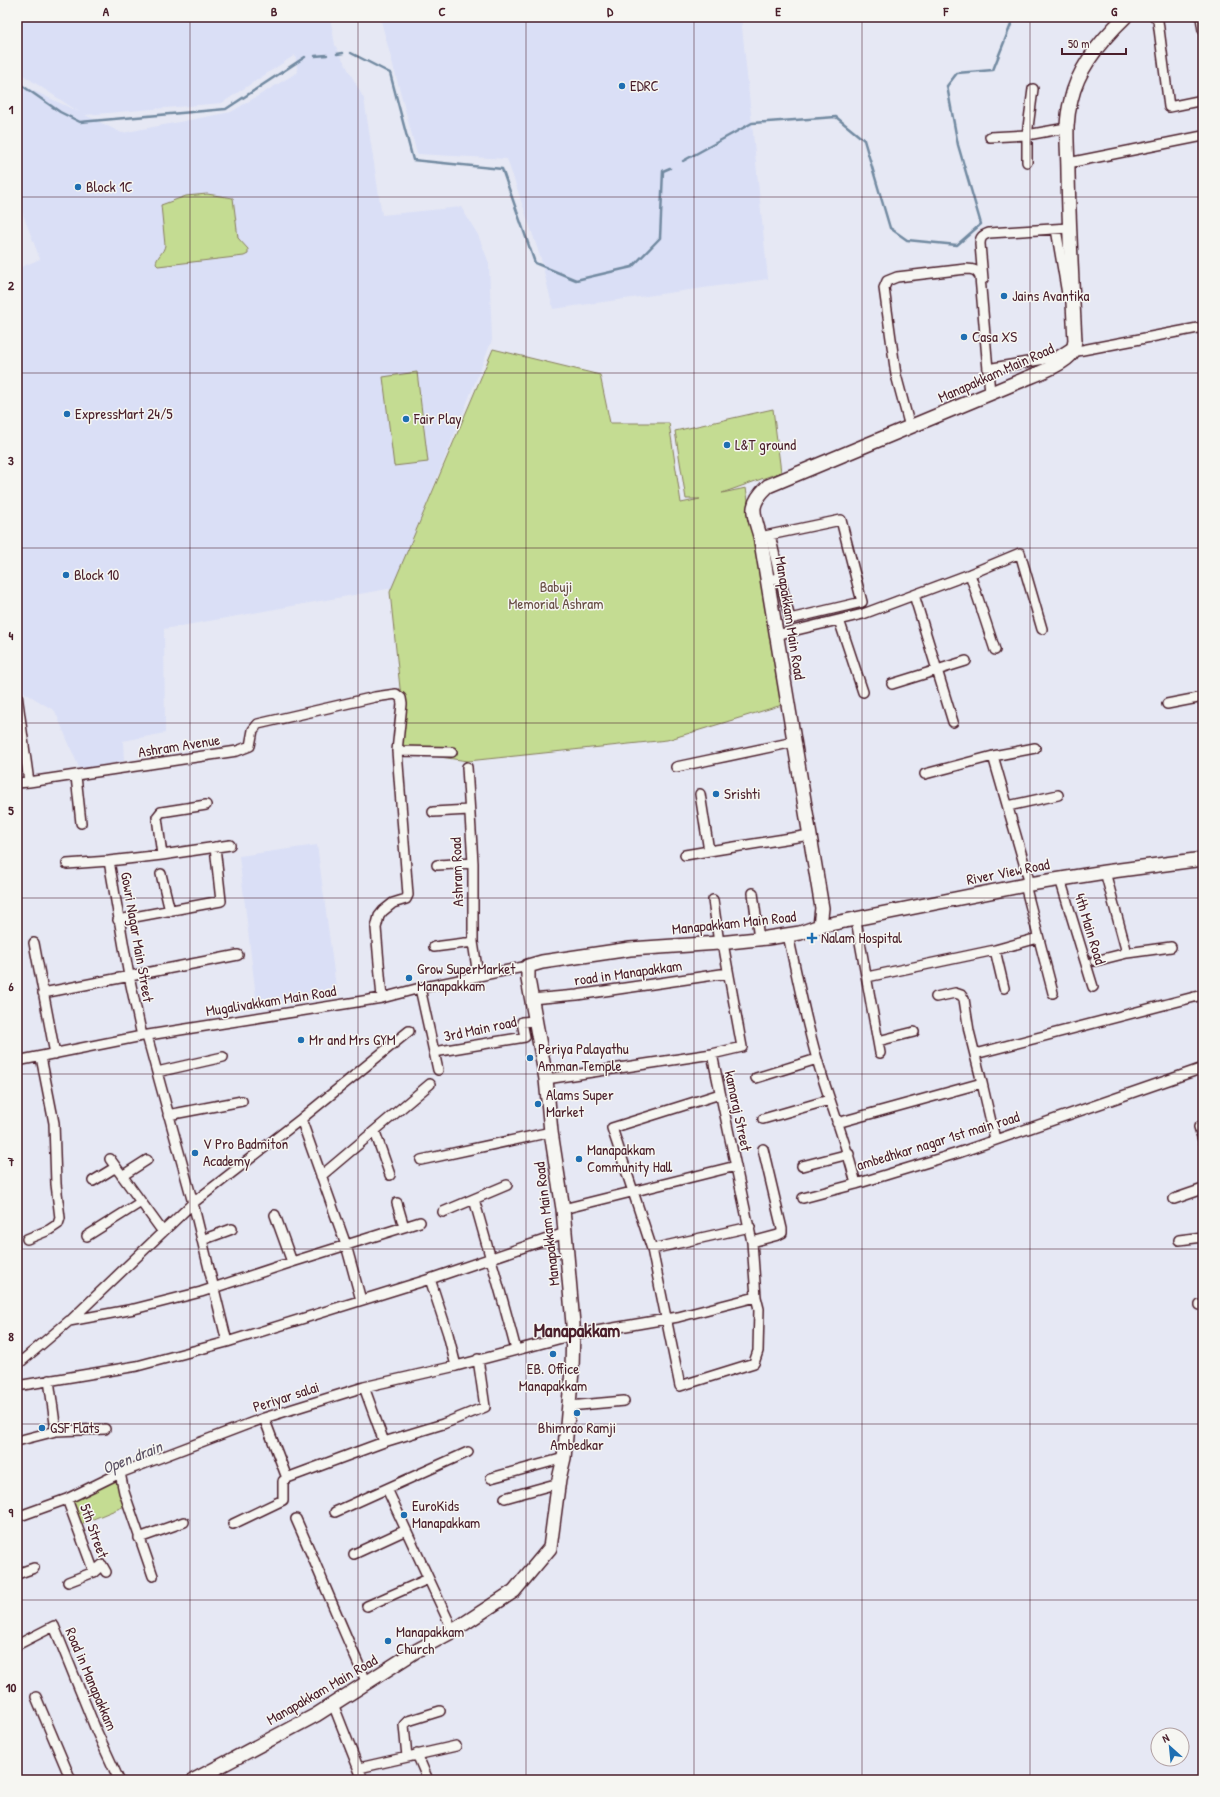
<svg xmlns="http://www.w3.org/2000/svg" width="1220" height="1797" viewBox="0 0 1220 1797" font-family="'Patrick Hand',sans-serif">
<rect width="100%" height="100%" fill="#e6e8f4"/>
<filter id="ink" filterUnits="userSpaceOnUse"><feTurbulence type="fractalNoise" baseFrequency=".025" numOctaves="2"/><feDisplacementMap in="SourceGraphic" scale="8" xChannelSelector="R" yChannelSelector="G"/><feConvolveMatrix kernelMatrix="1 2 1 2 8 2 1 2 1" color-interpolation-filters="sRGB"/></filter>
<g filter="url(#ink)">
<path fill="#dadff6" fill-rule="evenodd" d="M17 17H330L335 45 364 99 382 215 461 207 478 235 489 263 492 340 393 588 164 629 165 733 123 741 124 761 80 770 55 711 17 688V269L40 259 17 199V83L79 112 17 71ZM295 55 298 72 231 112 122 133 85 115 222 103Z
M380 17H741L768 279 553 309 541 259 507 159 417 154Z
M317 845 337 994 257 1005 239 856Z"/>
<path fill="#c4dc92" stroke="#877e5e" d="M207 194 233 198 238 238 248 249V254L244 256 158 266 156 264C156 257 164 253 165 245L161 205 186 196Z
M493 349 600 375 610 423H669L681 503 700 499H686L675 431 773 409 781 472 722 493 746 488 782 705 667 740 468 761 397 751 401 698 390 592Z
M417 372 428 462 394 466 383 377Z
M116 1478 125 1506 81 1524 70 1496Z"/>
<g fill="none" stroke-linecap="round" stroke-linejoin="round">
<path stroke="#728aa1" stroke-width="2.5" d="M351 53 390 73 413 160 502 169 535 263 576 280 632 267 660 238 663 171 670 168
M337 54 343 53
M315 56 327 55
M17 82 60 112 80 122 226 109 305 57
M683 161 752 123 836 117 864 140 890 228 907 240 957 245 981 224 958 145 947 86 957 73 993 70 1014 17"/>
<g stroke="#4a1f2b" stroke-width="12">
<path id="street" d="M1155 17 1158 21 1169 107 1203 100
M1201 17 1203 30
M990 137 1027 135 1066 128
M1027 162V135L1033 89
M1068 163 1203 136
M1056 229 1067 294
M983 279 980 244C980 237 983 235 989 233L1069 228
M1072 352 1203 327
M993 368 1056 357 1070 348
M910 427 896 375 884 288 887 281 897 277 966 269C973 269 977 270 980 277L990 393
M770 535 780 578
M760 537 841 520 862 602 790 619 780 578 767 580
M970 574 995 650
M914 595 953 722
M839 620 863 692
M776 635 863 614 970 574 1020 553 1042 629
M892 684 966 661
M17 695 29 782 237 751 250 746 253 730 258 724 375 697 396 694 401 698 402 704 397 751 408 895 406 899 393 903 383 911 379 916 376 928 382 998
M1167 704 1203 697
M397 751 452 752
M993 756 1035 748
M467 767 473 863V942L478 975
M676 767 794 742
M925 774 993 756 1030 884
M76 776 81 823
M17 783 29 782
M700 794 709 851 810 835
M1008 806 1058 795
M433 812 469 810
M162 855 230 845
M685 855 709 851
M109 861 162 855 157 817 161 812 206 805
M67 864 109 861 129 976 142 1036
M437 865 473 863
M1105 872 1127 953
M161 874 170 911
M1060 879 1093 987
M1025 885 1053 993
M753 893 759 939
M713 900 719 943
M118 920 221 901 215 847
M856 920 880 1053
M788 935C797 976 805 1018 817 1059 829 1101 846 1142 856 1184L958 1153 1203 1068
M34 943 55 1054
M434 947 473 942
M995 950 1004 988
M1095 961 1127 953 1171 947
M867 977 995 950 1038 938
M420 988 438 1070
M43 993 238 955
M531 999 577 995 728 973
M147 1036 193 1203 301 1119 409 1031
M878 1041 914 1032
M434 1052 525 1037 522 1022 535 1021
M975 1054 1202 995
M17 1061 142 1036 382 998 420 988 528 966
M157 1072 223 1057
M756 1078 817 1059
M546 1079 712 1054
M982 1083 995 1139
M720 1094 612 1128 652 1249 680 1386 754 1363 758 1351 759 1309 756 1297 752 1242 712 1054 742 1047 723 943
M168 1115 242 1101
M301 1119 346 1245 361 1300
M763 1119 829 1100
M837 1123 982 1083 969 1031 964 999 961 995 955 993 936 997
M1199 1127 1203 1140
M375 1132 390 1175
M110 1159 163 1232
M421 1160 551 1132
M802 1166 849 1154
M122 1176 147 1160
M321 1176 430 1084
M93 1181 116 1167
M803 1198 856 1184
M474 1199C488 1250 503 1299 516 1350
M1174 1199 1203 1189
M397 1203 404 1227
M563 1209 736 1166
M443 1212 507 1185
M275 1215 292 1262
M87 1236 141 1202
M27 1239 49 1230 58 1224 60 1218 56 1184 54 1123 41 1057
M202 1240 232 1229
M1179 1240 1203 1237
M752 1242 778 1235 782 1233V1229L763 1149
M652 1249 750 1227
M430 1279 448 1334 456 1366
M1200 1305 1203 1304
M70 1321 193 1203 227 1342
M17 1365 69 1321 134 1309 201 1292 292 1262 420 1222
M49 1380 56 1431 105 1429
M17 1386 137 1366 227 1342 430 1279 565 1233
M364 1387 384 1442
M569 1406 624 1401
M264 1418 287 1478
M17 1441 56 1431
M120 1473 124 1492 153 1576
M491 1478 564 1458
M387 1489 453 1631
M505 1498 559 1483
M67 1499 94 1572
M335 1512 468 1452
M17 1517 67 1499 120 1473 264 1418 364 1387 456 1366 573 1335 678 1317 756 1297
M296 1519C320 1573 342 1629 367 1683
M233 1524 283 1500V1481L287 1478 384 1442 443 1424 485 1407 478 1359
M139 1538 184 1522
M354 1554 406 1530
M17 1574 34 1568
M68 1582 94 1572 102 1565 106 1572
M367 1606 428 1579
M17 1645 54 1626 96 1730 119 1780
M36 1697 71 1780
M333 1704 363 1780
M417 1754 428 1780
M407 1757 404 1725 408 1721 440 1711
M359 1768 456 1746"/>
</g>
<g stroke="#4a1f2b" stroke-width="16">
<path id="secondary" d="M820 926 822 908 760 536C753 512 748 505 768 486L1025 379C1037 374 1065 364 1072 353 1074 350 1074 344 1075 341 1072 285 1069 229 1068 173 1068 147 1064 126 1071 100 1078 68 1101 40 1125 17
M194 1780 316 1715 416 1651 453 1631 514 1591 550 1548 559 1479 564 1458 572 1371 573 1324 563 1209 551 1132 546 1079 528 979V966L542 962 630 949 719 943 767 938 800 933 820 926 1030 884 1105 872 1203 859"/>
</g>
<use href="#street" stroke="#f6f6f2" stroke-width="9"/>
<use href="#secondary" stroke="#f6f6f2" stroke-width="13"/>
</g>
</g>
<path fill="none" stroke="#4a1f2b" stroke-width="1" stroke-opacity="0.55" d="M190 17V1780M358 17V1780M526 17V1780M694 17V1780M862 17V1780M1030 17V1780M17 197H1203M17 373H1203M17 548H1203M17 723H1203M17 898H1203M17 1074H1203M17 1249H1203M17 1424H1203M17 1600H1203"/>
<g fill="#1f6fb2" stroke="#f6f6f2" stroke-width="1.5">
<circle cx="622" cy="86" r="4"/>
<circle cx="78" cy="187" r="4"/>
<circle cx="1004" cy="296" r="4"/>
<circle cx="964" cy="337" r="4"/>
<circle cx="67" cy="414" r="4"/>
<circle cx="406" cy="419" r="4"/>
<circle cx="727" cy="445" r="4"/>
<circle cx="66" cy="575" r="4"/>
<circle cx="716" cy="794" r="4"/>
<path d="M810 932h4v4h4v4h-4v4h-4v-4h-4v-4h4z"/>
<circle cx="409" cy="978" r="4"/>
<circle cx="301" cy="1040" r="4"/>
<circle cx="530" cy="1058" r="4"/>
<circle cx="538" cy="1104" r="4"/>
<circle cx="195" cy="1153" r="4"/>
<circle cx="579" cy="1159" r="4"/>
<circle cx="553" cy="1354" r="4"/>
<circle cx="577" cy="1413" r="4"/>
<circle cx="42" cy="1428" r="4"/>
<circle cx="404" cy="1515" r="4"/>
<circle cx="388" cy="1641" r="4"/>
</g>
<g text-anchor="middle" stroke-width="3" stroke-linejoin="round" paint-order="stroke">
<g font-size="15" fill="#4a1f2b" stroke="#f6f6f2" text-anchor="start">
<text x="630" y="91">EDRC</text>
<text x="86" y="192">Block 1C</text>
<text x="1012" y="301">Jains Avantika</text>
<text x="972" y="342">Casa XS</text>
<text x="75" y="419">ExpressMart 24/5</text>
<text x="414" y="424">Fair Play</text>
<text x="735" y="450">L&amp;T ground</text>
<text x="74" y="580">Block 10</text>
<text x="724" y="799">Srishti</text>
<text x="821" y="943">Nalam Hospital</text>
<text x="417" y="974">Grow SuperMarket<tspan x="417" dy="17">Manapakkam</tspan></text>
<text x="309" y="1045">Mr and Mrs GYM</text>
<text x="538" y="1054">Periya Palayathu<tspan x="538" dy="17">Amman Temple</tspan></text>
<text x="546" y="1100">Alams Super<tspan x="546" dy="17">Market</tspan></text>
<text x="203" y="1149">V Pro Badmiton<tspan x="203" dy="17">Academy</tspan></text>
<text x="587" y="1155">Manapakkam<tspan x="587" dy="17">Community Hall</tspan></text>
<text x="553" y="1374" text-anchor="middle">EB. Office<tspan x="553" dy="17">Manapakkam</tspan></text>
<text x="50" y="1433">GSF Flats</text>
<text x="577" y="1433" text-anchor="middle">Bhimrao Ramji<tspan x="577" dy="17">Ambedkar</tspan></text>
<text x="412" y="1511">EuroKids<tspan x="412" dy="17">Manapakkam</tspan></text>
<text x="396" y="1637">Manapakkam<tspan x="396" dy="17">Church</tspan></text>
</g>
<g font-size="15" fill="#4a1f2b" stroke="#f6f6f2">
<text transform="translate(996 373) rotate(-24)" y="5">Manapakkam Main Road</text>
<text transform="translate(790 618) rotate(81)" y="5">Manapakkam Main Road</text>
<text transform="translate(179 746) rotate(-9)" y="5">Ashram Avenue</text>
<text transform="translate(457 872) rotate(-92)" y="5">Ashram Road</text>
<text transform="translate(1008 872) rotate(-11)" y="5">River View Road</text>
<text transform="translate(734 923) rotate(-6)" y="5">Manapakkam Main Road</text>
<text transform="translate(1090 929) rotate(73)" y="5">4th Main Road</text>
<text transform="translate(137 937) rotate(80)" y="5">Gowri Nagar Main Street</text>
<text transform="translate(628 973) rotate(-8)" y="5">road in Manapakkam</text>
<text transform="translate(271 1001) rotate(-9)" y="5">Mugalivakkam Main Road</text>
<text transform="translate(480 1029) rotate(-12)" y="5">3rd Main road</text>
<text transform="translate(738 1111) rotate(78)" y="5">kamaraj Street</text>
<text transform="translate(938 1141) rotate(-17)" y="5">ambedhkar nagar 1st main road</text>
<text transform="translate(547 1224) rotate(-97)" y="5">Manapakkam Main Road</text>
<text transform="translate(286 1397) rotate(-18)" y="5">Periyar salai</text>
<text transform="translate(94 1531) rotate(70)" y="5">5th Street</text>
<text transform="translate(91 1679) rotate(67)" y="5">Road in Manapakkam</text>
<text transform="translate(322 1690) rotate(-30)" y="5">Manapakkam Main Road</text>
</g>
<g font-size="15" fill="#684e45" stroke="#f6f6f2">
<text x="556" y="592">Babuji<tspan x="556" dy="17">Memorial Ashram</tspan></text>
</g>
<g font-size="16" font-style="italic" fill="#5e5466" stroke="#f6f6f2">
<text transform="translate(132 1457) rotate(-22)" y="6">Open drain</text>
</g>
<g font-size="19" font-weight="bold" fill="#4a1f2b" stroke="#f6f6f2">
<text x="577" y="1337">Manapakkam</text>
</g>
</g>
<rect width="1220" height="1797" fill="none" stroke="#f6f6f2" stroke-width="44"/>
<g transform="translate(1170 1747) rotate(333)"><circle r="19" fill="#f6f6f2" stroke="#b1a0a2"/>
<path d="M0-3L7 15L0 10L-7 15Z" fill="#1f6fb2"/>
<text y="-6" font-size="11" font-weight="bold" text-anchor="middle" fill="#4a1f2b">N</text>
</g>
<path d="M1062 48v6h64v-6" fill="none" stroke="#4a1f2b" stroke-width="2"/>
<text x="1068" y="48" font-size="12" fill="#4a1f2b" stroke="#f6f6f2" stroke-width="3" paint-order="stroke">50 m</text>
<rect x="22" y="22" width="1176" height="1753" fill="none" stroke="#4a1f2b" stroke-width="1.5"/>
<g font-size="13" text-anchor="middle" font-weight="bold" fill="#4a1f2b">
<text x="106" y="16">A</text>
<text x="274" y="16">B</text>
<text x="442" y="16">C</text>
<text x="610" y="16">D</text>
<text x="778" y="16">E</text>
<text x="946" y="16">F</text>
<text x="1114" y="16">G</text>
<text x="11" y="114">1</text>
<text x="11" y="290">2</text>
<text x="11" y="465">3</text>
<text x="11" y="640">4</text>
<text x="11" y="815">5</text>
<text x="11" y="991">6</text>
<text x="11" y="1166">7</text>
<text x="11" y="1341">8</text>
<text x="11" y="1517">9</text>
<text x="11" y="1692">10</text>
</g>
</svg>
